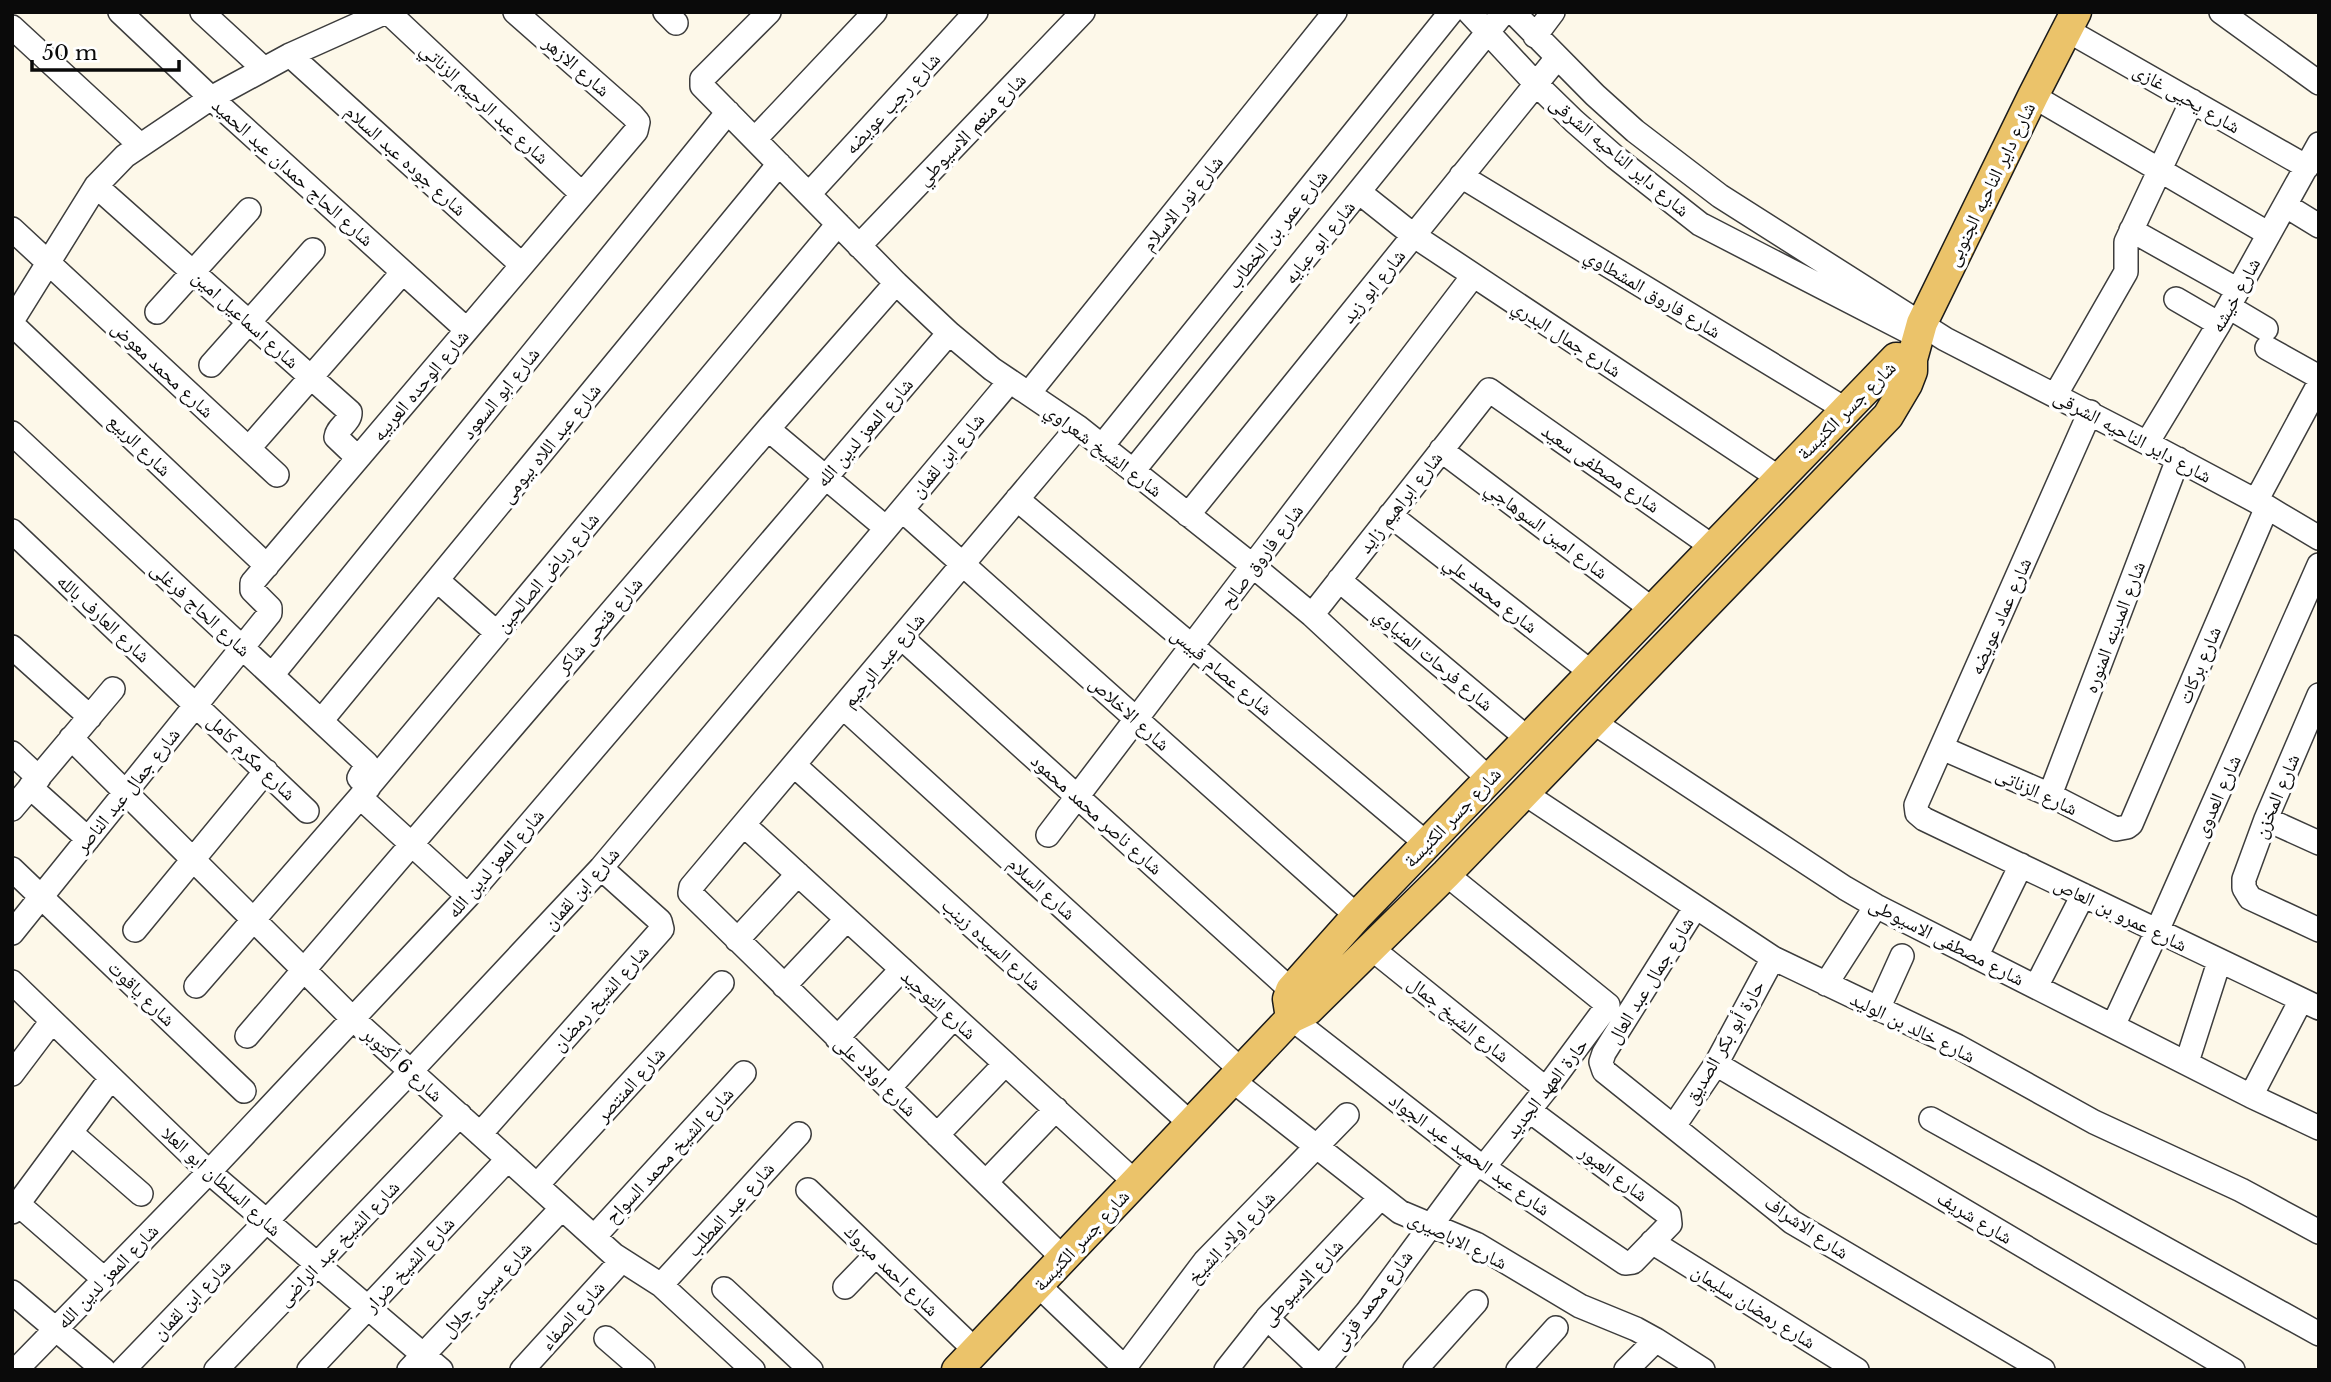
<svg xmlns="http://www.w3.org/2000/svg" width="2331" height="1382" viewBox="0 0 2331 1382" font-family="'Libre Baskerville','Noto Naskh Arabic',serif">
<rect width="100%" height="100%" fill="#fdf8e9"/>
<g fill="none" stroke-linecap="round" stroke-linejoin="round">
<g stroke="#3d3d3d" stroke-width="26">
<path id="minor" d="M120 12 211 98 467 330
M202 12 264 69
M388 12 582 194
M665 12 676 23
M769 12 702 79V86L896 283 949 333 992 369 1078 427 1253 566 1312 615 1489 779
M1469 12 1535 83 1574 121 1615 157 1700 224 1919 337
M1513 12 1595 95 1635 131 1720 196 1945 339 2147 443 2267 507 2319 538
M2221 12 2319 83
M12 27 140 145
M2067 30 2307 167
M1535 36 1553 12
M290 55 522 265
M2033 96 2269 234
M755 139 875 12
M1461 176 1845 409
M96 186 350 412C351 422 337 427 336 437L358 458
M1359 192 1413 235 1779 478
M809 194 976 12
M2285 205 2319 226
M12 229 277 475
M2131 230 2238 290
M859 246 1083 12
M2176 299 2219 324
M2229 307 2266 329
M157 312 249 210
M12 321 96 186 125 156 211 98 290 55 386 12
M12 324 267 566
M2267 348 2319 377
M211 365 313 250
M1029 393 1335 12
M2056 394 2126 272V242L2192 101
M2090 412 1919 798 1916 805 1917 813 1924 819 2319 1008
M768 429 886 528
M12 433 367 764 359 778 369 787
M2147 443 2219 324 2319 144
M1102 446 1451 12
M249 448 403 272
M1441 450 1653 610
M1133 471 1504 12
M1017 499 1427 844
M2256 501 2319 384
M902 510 1357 916
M1188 515 1557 58
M1390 515 1592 673
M12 531 307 811
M437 580 497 633
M1339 580 1528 739
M1312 615 1489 390 1713 547
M902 638 1291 990
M12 647 90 717
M272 675 728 112
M2319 695 2266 819 2244 879V888L2250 898 2319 930
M843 707 1241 1070
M321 721 779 164
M1593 722 1845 888 1876 906 2251 1096 2319 1128
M71 738 353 1019 614 1255 661 1285 753 1370
M1942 748 2050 795 2116 829 2127 827 2131 824 2267 507
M12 753 39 778
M794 765 1190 1123
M30 787 88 839
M1524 793 1773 958 1957 1046 2094 1122 2241 1190 2319 1232
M2050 795 2178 459
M360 797 468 896
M12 809 113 689
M2266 819 2319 843
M744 825 1135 1182
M1048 835 1473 276
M12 869 244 1091
M1446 874 1608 1005 1546 1089 1483 1168
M1695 908 1604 1053 1601 1062 1604 1071 1792 1222 2043 1370
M135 930 266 771
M12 933 270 613V608L252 590V583L636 131 638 122 632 115 515 12
M737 940 798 874
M1371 948 1546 1089
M1976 957 2021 865
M12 982 209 1172 441 1370
M1826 984 1876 906
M196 986 360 797 838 224
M784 986 847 919
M2036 987 2083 895
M1878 1009 1902 956
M1291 1018 1477 1163 1625 1263 1633 1262 1670 1224 1669 1215 1530 1111
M2113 1026 2157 931 2319 565
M247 1036 768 429 896 283
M837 1038 902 969
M2187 1062 2219 962
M1716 1064 2233 1370
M12 1074 52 1021
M1232 1080 1400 1212 1476 1244 1580 1306 1636 1329 1656 1340 1703 1370
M889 1088 954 1017
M2251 1096 2301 1000
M1931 1119 2319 1334
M1674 1126 1716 1064 1773 958
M71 1133 141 1194
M480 1134 662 929 660 921 601 868
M937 1135 1005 1064
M986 1182 1056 1109
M537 1185 722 983
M808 1190 975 1350
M18 1204 104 1279
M12 1212 111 1078
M594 1237 744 1073
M1652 1242 1857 1370
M1063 1258 690 893 691 887 1078 427
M661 1285 799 1134
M1038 1285 1127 1370
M845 1287 876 1255
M724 1289 811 1370
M12 1292 104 1370
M1267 1318 1322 1370
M606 1338 643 1370
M1125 1367 1205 1261 1347 1115
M16 1370 209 1172 468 896 949 333
M123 1370 411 1071 601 868 1010 381
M216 1370 460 1115
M309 1370 508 1159
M409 1370 562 1208
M522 1370 622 1260
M1226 1370 1267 1318 1381 1197
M1318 1370 1367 1312 1477 1163
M1415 1370 1476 1302
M1518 1370 1556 1328
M1626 1370 1656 1340"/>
</g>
<g stroke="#1b1b1b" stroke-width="33">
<path id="major" d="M1291 1018 1288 999 1291 990 1357 916 1896 358 1912 359
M957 1370 1291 1018 1308 1010 1446 874 1888 416 1907 384 1912 371V359L1922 323 2033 96 2076 12"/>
</g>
<use href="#minor" stroke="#fff" stroke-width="23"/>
<use href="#major" stroke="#ebc36a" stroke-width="30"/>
</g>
<g text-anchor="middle" stroke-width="7" stroke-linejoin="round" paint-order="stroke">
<g font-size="19" fill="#0a0a0a" stroke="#fff">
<text transform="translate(577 66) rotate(41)" y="7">شارع الازهر</text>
<text transform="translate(2187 98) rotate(30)" y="7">شارع يحيى غازى</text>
<text transform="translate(485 103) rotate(43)" y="7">شارع عبد الرحيم الزناتي</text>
<text transform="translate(892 103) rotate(-47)" y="7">شارع رجب عويضه</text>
<text transform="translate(971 129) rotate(-46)" y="7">شارع منعم الاسيوطي</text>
<text transform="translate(1620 156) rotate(40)" y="7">شارع داير الناحيه الشرقى</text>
<text transform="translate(406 160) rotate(42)" y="7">شارع جوده عبد السلام</text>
<text transform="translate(293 172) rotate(42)" y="7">شارع الحاج حمدان عبد الحميد</text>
<text transform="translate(1990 184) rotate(-64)" y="7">شارع داير الناحيه الجنوبى</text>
<text transform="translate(1182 203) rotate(-51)" y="7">شارع نور الاسلام</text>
<text transform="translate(1277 229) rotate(-51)" y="7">شارع عمر بن الخطاب</text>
<text transform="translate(1319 242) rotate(-51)" y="7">شارع ابو عبايه</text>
<text transform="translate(1373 286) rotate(-51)" y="7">شارع ابو زيد</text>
<text transform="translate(1653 293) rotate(31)" y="7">شارع فاروق المشطاوي</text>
<text transform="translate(2235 295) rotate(-61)" y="7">شارع خيشه</text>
<text transform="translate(246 319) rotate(42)" y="7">شارع اسماعيل امين</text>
<text transform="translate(1567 338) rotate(33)" y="7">شارع جمال البدري</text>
<text transform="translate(163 369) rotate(43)" y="7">شارع محمد معوض</text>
<text transform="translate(420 385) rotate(-50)" y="7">شارع الوحده العربيه</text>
<text transform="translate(500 393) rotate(-51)" y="7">شارع ابو السعود</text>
<text transform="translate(1846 410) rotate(-45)" y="7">شارع جسر الكنيسة</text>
<text transform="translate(864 432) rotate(-49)" y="7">شارع المعز لدين الله</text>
<text transform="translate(2133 436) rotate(28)" y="7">شارع داير الناحيه الشرقى</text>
<text transform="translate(550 443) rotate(-51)" y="7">شارع عبد اللاه بيومى</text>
<text transform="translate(140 445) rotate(44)" y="7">شارع الربيع</text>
<text transform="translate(1104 450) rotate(37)" y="7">شارع الشيخ شعراوي</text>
<text transform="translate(947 455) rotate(-50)" y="7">شارع ابن لقمان</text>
<text transform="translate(1601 468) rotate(35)" y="7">شارع مصطفى سعيد</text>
<text transform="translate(1400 502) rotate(-52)" y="7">شارع ابراهيم زايد</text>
<text transform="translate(1547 530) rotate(37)" y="7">شارع امين السوهاجي</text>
<text transform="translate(1261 556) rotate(-53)" y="7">شارع فاروق صالح</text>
<text transform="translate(547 572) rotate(-50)" y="7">شارع رياض الصالحين</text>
<text transform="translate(1491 594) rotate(38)" y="7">شارع محمد علي</text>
<text transform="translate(201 609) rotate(43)" y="7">شارع الحاج فرغلى</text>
<text transform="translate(2000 616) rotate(-66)" y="7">شارع عماد عويضه</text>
<text transform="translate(104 618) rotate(43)" y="7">شارع العارف بالله</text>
<text transform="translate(599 625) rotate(-49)" y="7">شارع فتحى شاكر</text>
<text transform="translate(2114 627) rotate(-69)" y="7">شارع المدينه المنوره</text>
<text transform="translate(1434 659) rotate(40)" y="7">شارع فرحات المنياوي</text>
<text transform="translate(883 660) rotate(-50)" y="7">شارع عبد الرحيم</text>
<text transform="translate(2199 665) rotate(-67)" y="7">شارع بركات</text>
<text transform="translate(1222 671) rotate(40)" y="7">شارع عصام قبيس</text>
<text transform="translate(1130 713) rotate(42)" y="7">شارع الاخلاص</text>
<text transform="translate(252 757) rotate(44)" y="7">شارع مكرم كامل</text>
<text transform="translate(127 790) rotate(-51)" y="7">شارع جمال عبد الناصر</text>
<text transform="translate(2037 791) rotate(25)" y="7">شارع الزناتى</text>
<text transform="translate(2217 796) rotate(-66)" y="7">شارع العدوى</text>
<text transform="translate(2276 796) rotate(-67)" y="7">شارع المخزن</text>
<text transform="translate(1097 814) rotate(42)" y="7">شارع ناصر محمد محمود</text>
<text transform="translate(1452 817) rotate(-46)" y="7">شارع جسر الكنيسة</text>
<text transform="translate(495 863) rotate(-49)" y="7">شارع المعز لدين الله</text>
<text transform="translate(581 888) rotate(-48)" y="7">شارع ابن لقمان</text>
<text transform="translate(1042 888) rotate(42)" y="7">شارع السلام</text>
<text transform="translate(2121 914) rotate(26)" y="7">شارع عمرو بن العاص</text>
<text transform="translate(1947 941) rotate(27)" y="7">شارع مصطفى الاسيوطى</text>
<text transform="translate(992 944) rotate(42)" y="7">شارع السيده زينب</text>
<text transform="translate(1650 980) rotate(-58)" y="7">شارع جمال عبد العال</text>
<text transform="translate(142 993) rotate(44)" y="7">شارع ياقوت</text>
<text transform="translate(600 998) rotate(-48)" y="7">شارع الشيخ رمضان</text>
<text transform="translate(939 1004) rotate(42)" y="7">شارع التوحيد</text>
<text transform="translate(1459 1019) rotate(39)" y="7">شارع الشيخ جمال</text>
<text transform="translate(1913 1027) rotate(26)" y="7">شارع خالد بن الوليد</text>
<text transform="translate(1724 1042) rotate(-60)" y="7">حارة أبو بكر الصديق</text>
<text transform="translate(403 1064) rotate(42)" y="7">شارع 6 أكتوبر</text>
<text transform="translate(876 1076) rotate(44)" y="7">شارع اولاد على</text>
<text transform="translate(630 1084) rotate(-48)" y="7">شارع المنتصر</text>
<text transform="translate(1546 1088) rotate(-52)" y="7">حارة العهد الجديد</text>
<text transform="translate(1470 1154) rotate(36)" y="7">شارع عبد الحميد عبد الجواد</text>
<text transform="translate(669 1155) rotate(-47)" y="7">شارع الشيخ محمد السواح</text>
<text transform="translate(1614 1173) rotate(37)" y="7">شارع العبور</text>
<text transform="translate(222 1181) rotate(42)" y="7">شارع السلطان ابو العلا</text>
<text transform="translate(730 1209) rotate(-48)" y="7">شارع عبد المطلب</text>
<text transform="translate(1975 1217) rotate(31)" y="7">شارع شريف</text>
<text transform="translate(1807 1227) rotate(34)" y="7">شارع الاشراف</text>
<text transform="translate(1231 1237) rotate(-47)" y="7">شارع اولاد الشيخ</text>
<text transform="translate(1081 1240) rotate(-47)" y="7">شارع جسر الكنيسة</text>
<text transform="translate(1458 1240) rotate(26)" y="7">شارع الاباصيرى</text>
<text transform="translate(338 1243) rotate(-46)" y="7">شارع الشيخ عبد الراضى</text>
<text transform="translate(409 1264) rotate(-47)" y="7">شارع الشيخ ضرار</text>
<text transform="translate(892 1270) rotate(44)" y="7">شارع احمد مبروك</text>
<text transform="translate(107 1276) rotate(-46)" y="7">شارع المعز لدين الله</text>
<text transform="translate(1302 1282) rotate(-47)" y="7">شارع الاسيوطى</text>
<text transform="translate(486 1289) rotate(-47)" y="7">شارع سيدى جلال</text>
<text transform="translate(191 1299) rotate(-46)" y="7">شارع ابن لقمان</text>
<text transform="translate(1372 1300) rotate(-53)" y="7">شارع محمد قرنى</text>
<text transform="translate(1754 1306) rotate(32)" y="7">شارع رمضان سليمان</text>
<text transform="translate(572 1315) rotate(-48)" y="7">شارع الصفاء</text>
</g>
</g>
<rect width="2331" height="1382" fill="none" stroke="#0a0a0a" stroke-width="28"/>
<path d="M32 60v10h147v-10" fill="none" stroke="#0a0a0a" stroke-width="3.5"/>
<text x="42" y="60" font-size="21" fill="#0a0a0a" stroke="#ffffff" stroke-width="5" paint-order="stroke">50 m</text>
</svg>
